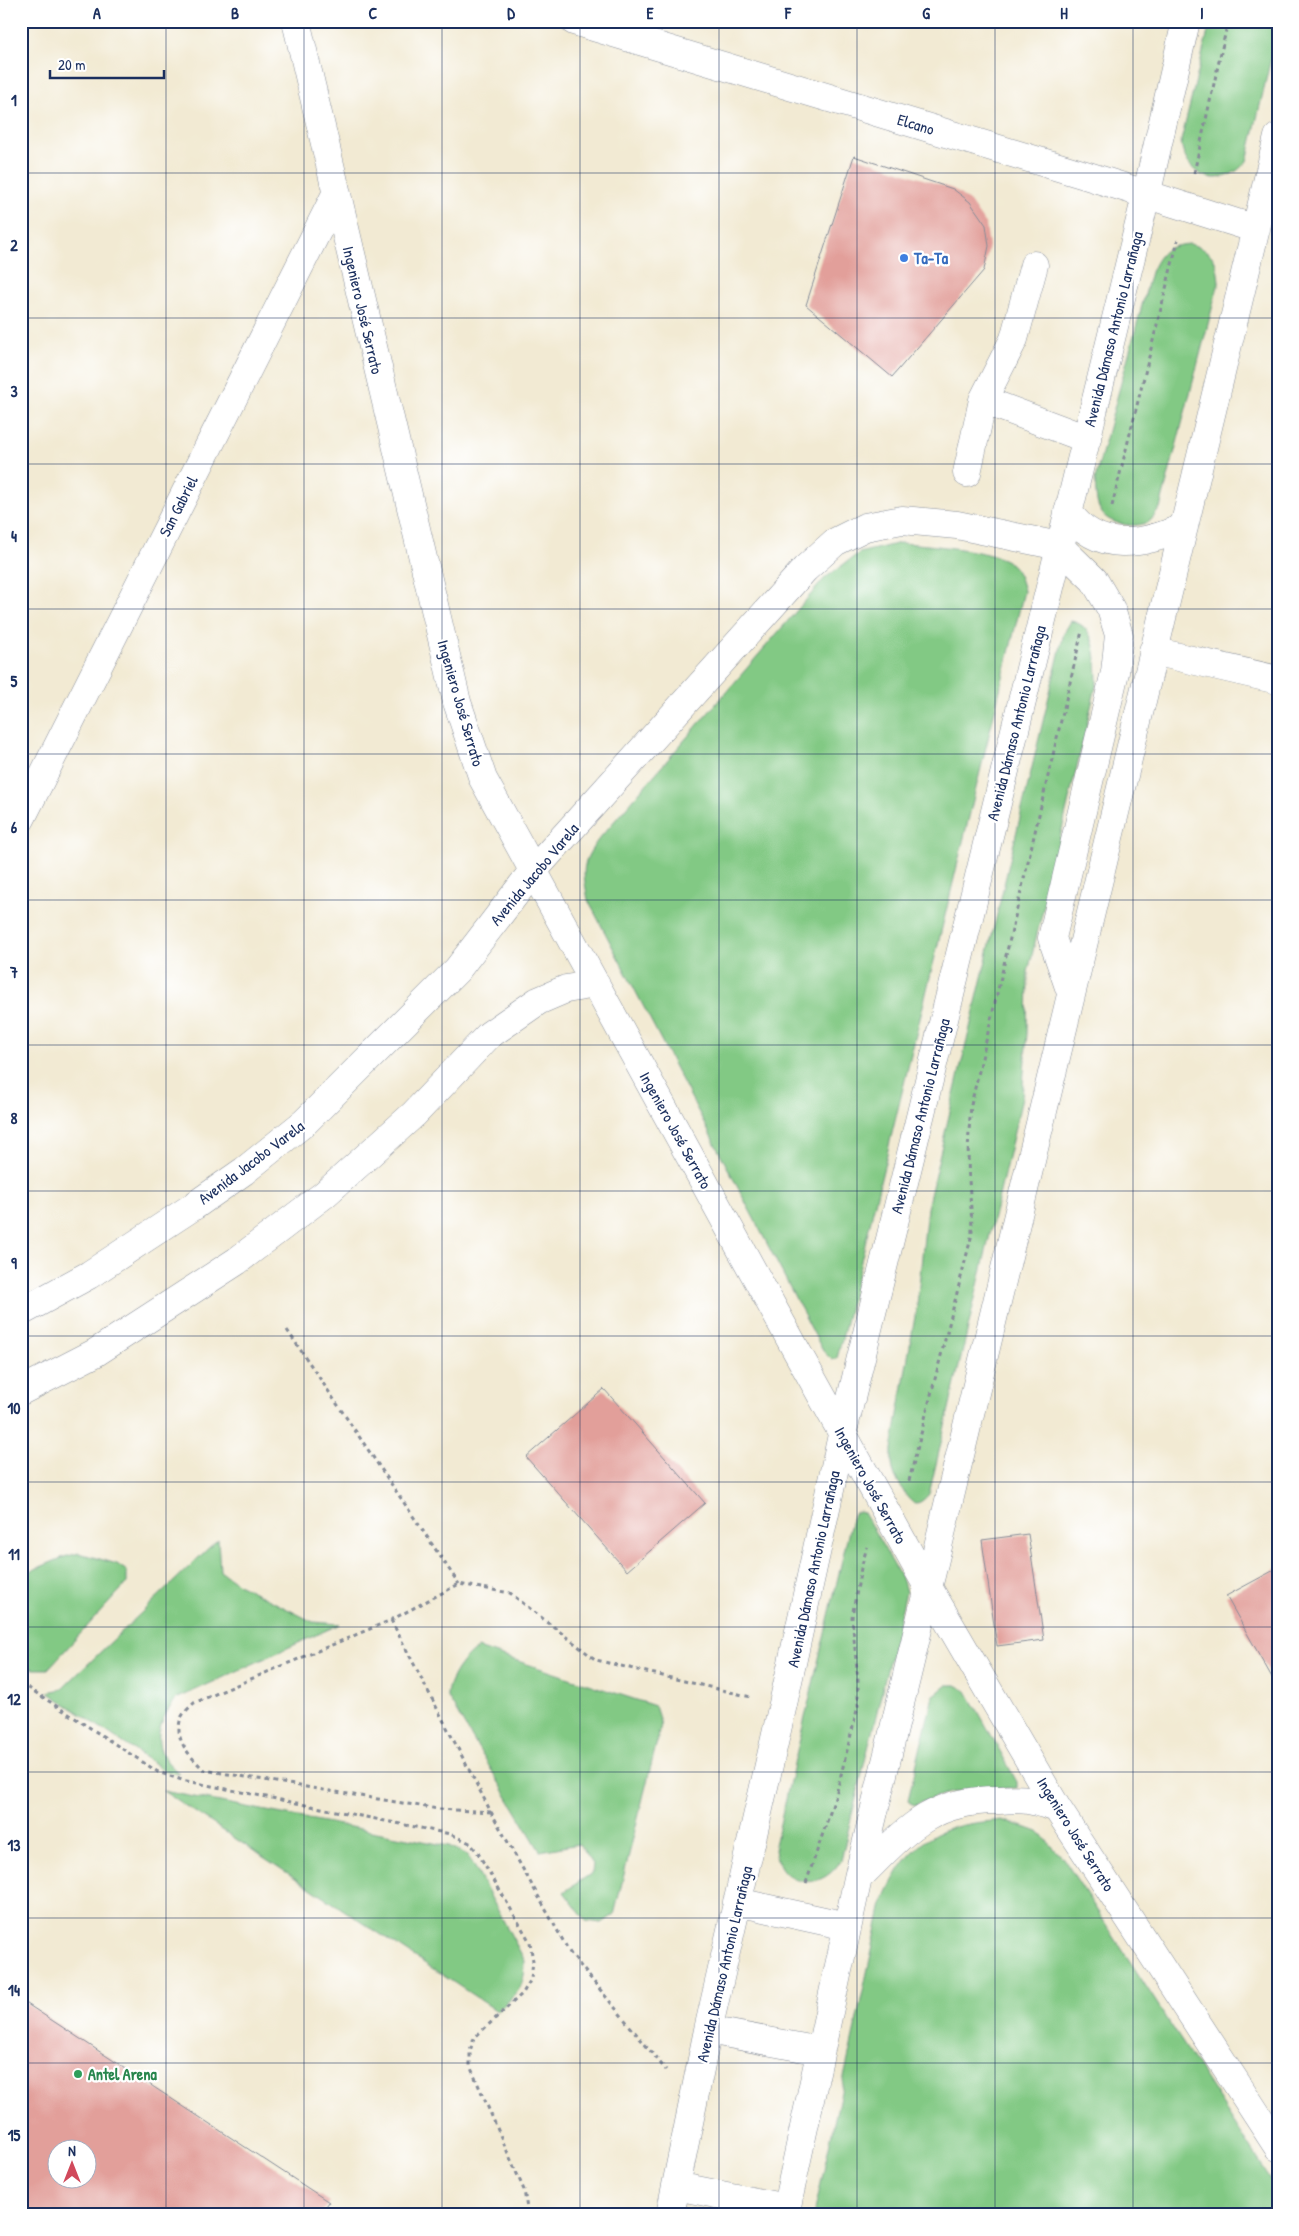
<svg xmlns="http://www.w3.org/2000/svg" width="1299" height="2236" viewBox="0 0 1299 2236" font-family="'Patrick Hand',sans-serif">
<rect width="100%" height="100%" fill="#fff"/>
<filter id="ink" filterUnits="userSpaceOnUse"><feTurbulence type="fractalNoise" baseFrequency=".02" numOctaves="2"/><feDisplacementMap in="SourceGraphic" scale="10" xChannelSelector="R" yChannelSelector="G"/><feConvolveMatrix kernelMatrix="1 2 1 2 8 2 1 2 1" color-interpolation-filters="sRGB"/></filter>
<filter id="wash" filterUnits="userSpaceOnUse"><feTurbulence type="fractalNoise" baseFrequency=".0096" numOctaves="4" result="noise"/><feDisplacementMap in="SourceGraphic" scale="20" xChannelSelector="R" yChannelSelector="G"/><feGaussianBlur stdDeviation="1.12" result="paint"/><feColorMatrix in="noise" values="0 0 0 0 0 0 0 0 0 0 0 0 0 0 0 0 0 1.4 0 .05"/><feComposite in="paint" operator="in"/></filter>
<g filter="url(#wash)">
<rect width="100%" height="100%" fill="#f2ead3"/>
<path fill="#82c984" stroke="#4e7c71" d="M1213 21H1269L1274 29 1275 41 1247 161C1222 191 1185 179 1181 141L1209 27Z
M1190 244C1213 251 1217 259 1219 282L1160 508C1157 512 1153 518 1150 521 1138 529 1110 525 1102 513 1095 504 1096 490 1095 479L1151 272C1161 250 1167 246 1190 244Z
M900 543C923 544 989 550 1007 561 1018 568 1021 580 1024 591L839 1351 837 1358 832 1360 823 1351 588 900C583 871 580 865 598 840L825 578 859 553Z
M1071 621C1098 626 1096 661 1097 682L1028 972 1027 1033 1022 1098 929 1494C915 1511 909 1501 901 1487 899 1482 895 1478 894 1473 891 1465 892 1457 892 1449L917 1305 927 1208 1064 633Z
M859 1511 864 1513 903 1581 906 1592 841 1860C821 1895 775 1886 775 1845L851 1522 854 1513Z
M218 1539 220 1571 240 1585 313 1622 340 1624 176 1699C164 1714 152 1735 163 1755 166 1762 174 1768 179 1774L165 1771 48 1692 62 1689Z
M79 1553 117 1564 127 1571V1583L48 1669H34L21 1661V1575L64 1557Z
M478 1648 655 1706 661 1725 614 1915 602 1923 586 1921 564 1892 592 1873 593 1864 579 1844 540 1851 447 1696C447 1680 464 1656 478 1648Z
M947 1685H956L967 1691 1017 1782V1788C977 1788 953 1788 915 1805L910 1803 908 1800 933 1696Z
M163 1791 449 1846 466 1854 472 1862 525 1961C525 1989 517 1994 497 2011Z
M1002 1820 1039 1832 1063 1858 1272 2181 1276 2207 1274 2215H814L882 1904C895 1872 914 1840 949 1829 966 1823 985 1822 1002 1820Z"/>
<g id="blocks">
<path fill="#e29f9a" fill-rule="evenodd" d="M854 156 953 189 970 202 986 225 989 246 984 270 892 377 806 305Z
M604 1389 705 1503 627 1571 526 1457Z
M1028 1534 1044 1640 997 1646 982 1540Z
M1278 1568V1688L1226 1596Z
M21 2000 329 2202 320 2215H21ZM58 2148H88V2178H58Z"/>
</g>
</g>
<g filter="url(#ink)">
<use href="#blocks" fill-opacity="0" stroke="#868c98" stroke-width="1"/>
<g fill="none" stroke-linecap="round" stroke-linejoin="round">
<g stroke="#868c98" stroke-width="29">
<path id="minor" d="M296 21 457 702 483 779 795 1348 928 1587 1057 1808 1278 2147
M574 21 1085 175 1256 229
M983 400 1087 439
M967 473 983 400 1014 339 1034 265
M1068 512C1098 554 1143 545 1184 527
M1153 651 1278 680
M21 819 336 194
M21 1312 89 1275 194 1206 244 1171 305 1122 457 970 533 871 805 569 835 542 865 527 902 520 957 525 1059 546 1094 580 1111 609 1119 635 1115 672 1052 938 1071 993
M21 1391 95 1353 237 1261 325 1194 414 1114 489 1035 538 1001 566 989 596 984
M858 1878C904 1833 928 1800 997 1800 1007 1800 1018 1798 1028 1800 1038 1801 1048 1806 1057 1808
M737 1902 847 1926
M708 2030 820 2051
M676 2186 786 2208
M670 2215 708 2030 783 1704 842 1435 1146 196 1186 21
M785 2215 858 1878 1278 137"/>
</g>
<path stroke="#868c98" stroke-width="3" stroke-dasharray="4 4" stroke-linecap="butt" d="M1194 173 1228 21
M1112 506 1178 240
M287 1330 459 1584
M909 1481 972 1234C972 1215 970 1198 969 1179 967 1154 969 1129 971 1105L1082 631
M391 1620 491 1812 570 1953 666 2070
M21 1683 158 1772 182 1780 450 1834 470 1843 478 1853 530 1942 533 1961 531 1979 523 1993 474 2038 470 2051V2066L524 2190 528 2215
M491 1812 438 1809 204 1770C190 1756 173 1740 181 1718 183 1713 190 1707 194 1703L391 1620 459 1584 510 1593 596 1660 751 1697
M806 1883 836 1795 858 1706V1681L852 1617 861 1568 867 1547"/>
<use href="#minor" stroke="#fff" stroke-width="28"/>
</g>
</g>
<path fill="none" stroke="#1b2f5e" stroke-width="1" stroke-opacity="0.55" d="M166 21V2215M304 21V2215M442 21V2215M580 21V2215M719 21V2215M857 21V2215M995 21V2215M1133 21V2215M21 173H1278M21 318H1278M21 464H1278M21 609H1278M21 754H1278M21 900H1278M21 1045H1278M21 1191H1278M21 1336H1278M21 1482H1278M21 1627H1278M21 1772H1278M21 1918H1278M21 2063H1278"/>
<circle fill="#3f7fe0" stroke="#fff" stroke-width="2" cx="904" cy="258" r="5"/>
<circle fill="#2e9e5b" stroke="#fff" stroke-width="2" cx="78" cy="2074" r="5"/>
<g text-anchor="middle" stroke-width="4.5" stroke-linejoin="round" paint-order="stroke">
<g font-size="16" fill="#1b2f5e" stroke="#fff">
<text transform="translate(916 124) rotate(17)" y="6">Elcano</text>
<text transform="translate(363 310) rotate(77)" y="6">Ingeniero José Serrato</text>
<text transform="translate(1113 329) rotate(-76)" y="6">Avenida Dámaso Antonio Larrañaga</text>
<text transform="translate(178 506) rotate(-63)" y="6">San Gabriel</text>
<text transform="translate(461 703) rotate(74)" y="6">Ingeniero José Serrato</text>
<text transform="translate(1016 723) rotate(-76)" y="6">Avenida Dámaso Antonio Larrañaga</text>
<text transform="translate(534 874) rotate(-50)" y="6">Avenida Jacobo Varela</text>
<text transform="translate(920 1116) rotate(-76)" y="6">Avenida Dámaso Antonio Larrañaga</text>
<text transform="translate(676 1130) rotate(61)" y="6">Ingeniero José Serrato</text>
<text transform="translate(251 1162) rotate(-37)" y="6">Avenida Jacobo Varela</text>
<text transform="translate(871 1485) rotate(61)" y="6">Ingeniero José Serrato</text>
<text transform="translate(813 1569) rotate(-78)" y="6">Avenida Dámaso Antonio Larrañaga</text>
<text transform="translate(1076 1834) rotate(58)" y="6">Ingeniero José Serrato</text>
<text transform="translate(724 1964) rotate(-77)" y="6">Avenida Dámaso Antonio Larrañaga</text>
</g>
<g font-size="16" font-weight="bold" fill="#366cbe" stroke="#fff" text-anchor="start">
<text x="914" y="264">Ta-Ta</text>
</g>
<g font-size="16" font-weight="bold" fill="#27864d" stroke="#fff" text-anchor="start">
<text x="88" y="2080">Antel Arena</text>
</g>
</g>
<rect width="1299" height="2236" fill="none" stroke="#fff" stroke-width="55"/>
<g transform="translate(72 2164)"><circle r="24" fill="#ffffff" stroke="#a4acbf"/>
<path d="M0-4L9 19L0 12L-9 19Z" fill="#d1495b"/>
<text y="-8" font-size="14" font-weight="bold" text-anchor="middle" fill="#1b2f5e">N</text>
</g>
<path d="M50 70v8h114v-8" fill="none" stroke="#1b2f5e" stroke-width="2.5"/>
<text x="58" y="70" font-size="15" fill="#1b2f5e" stroke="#ffffff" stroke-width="4" paint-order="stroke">20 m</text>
<rect x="28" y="28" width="1244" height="2180" fill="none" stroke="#1b2f5e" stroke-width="2"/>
<g font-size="16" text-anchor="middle" font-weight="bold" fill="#1b2f5e">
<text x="97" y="19">A</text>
<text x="235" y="19">B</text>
<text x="373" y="19">C</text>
<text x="511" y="19">D</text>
<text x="650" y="19">E</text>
<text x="788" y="19">F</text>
<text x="926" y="19">G</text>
<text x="1064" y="19">H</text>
<text x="1202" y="19">I</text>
<text x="14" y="106">1</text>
<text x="14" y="251">2</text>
<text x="14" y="397">3</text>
<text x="14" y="542">4</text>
<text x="14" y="687">5</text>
<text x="14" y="833">6</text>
<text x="14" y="978">7</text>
<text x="14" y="1124">8</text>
<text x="14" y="1269">9</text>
<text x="14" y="1414">10</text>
<text x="14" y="1560">11</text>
<text x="14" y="1705">12</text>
<text x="14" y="1851">13</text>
<text x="14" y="1996">14</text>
<text x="14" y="2141">15</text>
</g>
</svg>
